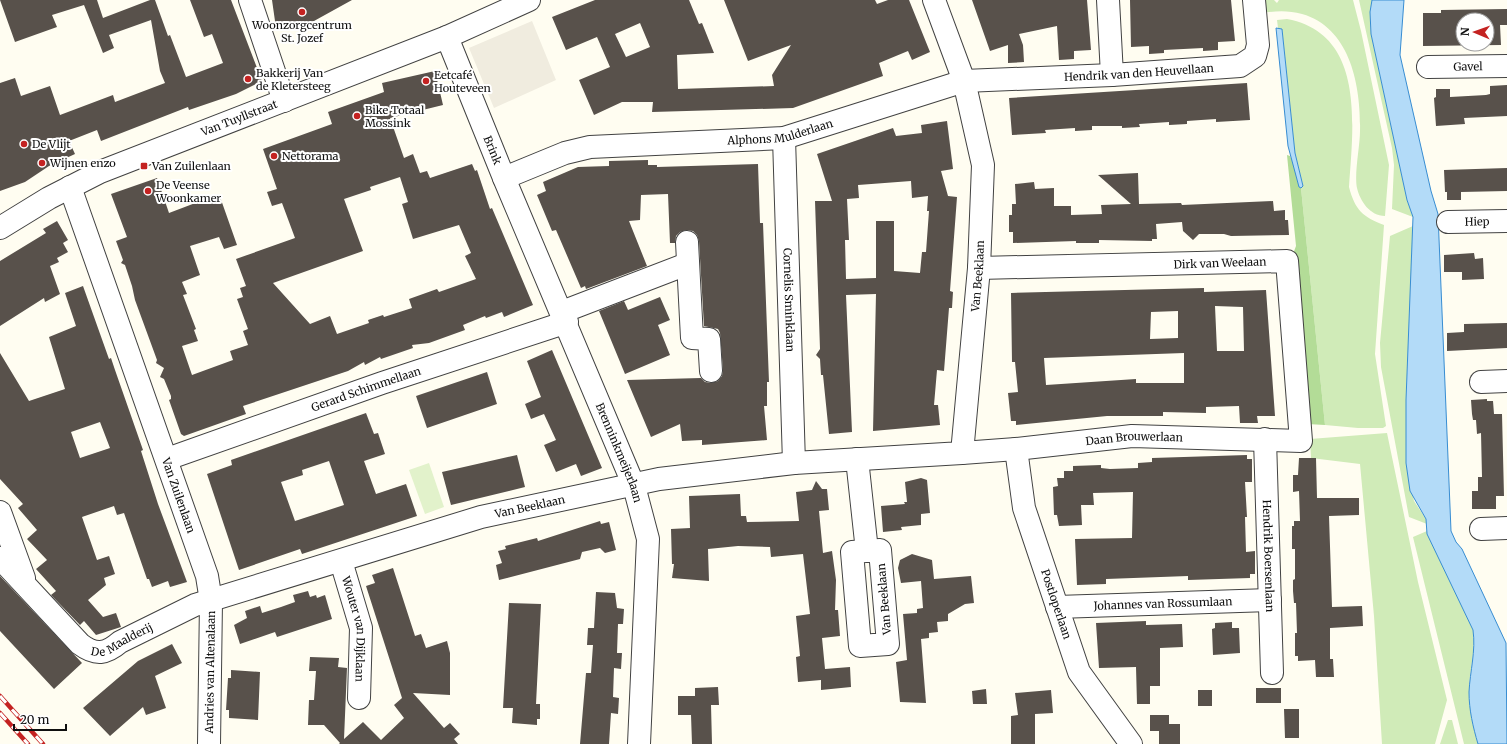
<svg xmlns="http://www.w3.org/2000/svg" width="1507" height="744" viewBox="0 0 1507 744" font-family="Merriweather,serif">
<rect width="100%" height="100%" fill="#fffdf1"/>
<path fill="#d0ebb8" d="M1260 0H1274L1277 3 1279 0H1353L1361 31 1389 165 1385 216C1370 216 1360 201 1357 188 1354 174 1360 146 1360 131 1361 87 1351 28 1302 14 1288 10 1275 11 1261 13Z
M1359 0H1372L1370 12 1371 34 1407 200 1413 217 1392 209 1394 165 1392 148Z
M1287 19C1366 34 1353 126 1349 187 1355 210 1363 217 1384 225L1375 354 1386 426 1383 428H1358L1325 425 1301 188 1303 186 1295 153 1282 29 1278 28 1277 20Z
M1413 226 1406 400V463L1414 501 1426 519 1427 524 1409 517 1381 367 1380 343 1390 236Z
M1387 433 1418 582 1447 700 1435 744H1382L1374 616 1360 464 1311 458 1310 439Z
M1427 531 1473 630C1476 651 1469 671 1469 692 1469 709 1473 727 1478 744H1464L1413 537Z
M1448 720H1452L1458 744H1440Z"/>
<path fill="#b3dc97" d="M1287 155 1290 156 1294 165 1299 187 1301 188 1325 425 1307 424 1293 254 1296 246Z"/>
<path fill="#e2f2cb" d="M429 463 444 507 425 514 409 470Z"/>
<path fill="#f0ecdf" d="M532 21 556 80 494 108 469 48Z"/>
<path fill="#b3dbf8" stroke="#388dd2" d="M1372 0H1404L1400 55 1431 191 1438 214 1451 531 1456 542 1462 549 1506 643 1507 744H1478C1473 727 1469 710 1469 692 1470 671 1476 651 1473 630L1427 534 1426 519 1410 491 1406 463V400L1413 217 1407 200 1371 34 1370 12Z
M1276 28 1282 29 1295 153 1303 186 1301 188 1299 187 1288 146Z"/>
<path fill="#58514b" fill-rule="evenodd" d="M0 0H97L103 18 150 0H155L168 36 170 35 186 77 223 63 212 34 204 37 190 0H231L262 81 236 94 189 110 188 107 101 141 97 130 69 141 75 154 49 166 25 182 0 191V83L15 78 21 96 50 86 60 115 113 95 115 102 165 83 160 71 151 20 109 35 114 48 103 53 84 5 52 15 57 27 15 42Z
M272 0H352L314 21 276 28Z
M595 0H689L699 24 702 23 714 53 677 55 678 89 774 86 772 75 791 45 748 61 724 0H875L877 4 888 0H909L930 52 912 60 908 51 879 63 883 76 793 108 652 112 653 102H622L594 115 579 80 610 67 597 37 566 50 552 17ZM640 23 650 47 626 57 615 34Z
M972 0H1087L1091 50 1074 51V59L1059 60 1057 26 1019 34 1023 45 1024 62 1008 63V45L990 51Z
M1130 0H1231L1235 41 1218 42V50L1203 51V48L1164 50V53L1149 54V46L1131 47Z
M1507 9V25H1500L1501 45 1423 46V13H1441V10ZM1463 20H1487V44H1463Z
M435 71 443 105 390 118 404 158 413 154 420 173 427 171 430 178 472 164 475 171 477 170 490 209 492 208 533 305 504 317 502 312 486 318 485 316 463 325 465 330 429 343 412 345 413 348 381 359 380 357 365 365 364 362 348 371 243 406 246 414 184 436 181 434 169 400 171 399V396L164 379 160 377 164 368 156 363 157 360 135 300 132 286 125 265 121 263 123 260 116 241 127 237 111 194 157 178 169 213 219 194 237 245 224 249 219 237 190 246 200 275 182 282 187 294 183 295 196 329 194 330 198 341 182 346 192 375 233 360 230 351 248 345 243 331 248 329 237 299 243 297 240 288 246 286 236 259 295 238 282 203 272 206 267 192 277 189 263 149 332 124 328 112 384 92 382 83ZM400 177 408 202 402 204 413 239 459 225 471 253 465 256 476 279 439 292 437 289 409 299 412 308 384 317 383 315 368 320 369 323 337 334 330 316 310 324 273 283 363 251 344 199 371 190 370 187Z
M1247 83 1250 120 1216 122V119L1201 120 1187 121V124L1169 125V122L1139 124 1140 127 1122 128V126H1092V130L1075 131V128L1045 130 1046 133 1012 135 1009 98Z
M1507 85V116L1464 118 1465 124 1436 126 1434 98 1436 97V89H1450V97L1486 95 1490 94V86Z
M947 121 953 169 941 171 948 196 957 197 950 291 953 292 952 308H949L944 371 937 370 934 405H938L940 425 873 431 876 294 846 295 852 432 829 434 823 375H821L820 359 816 355 820 349 815 201H832L817 154 893 128 896 136 922 133 921 125ZM911 181 912 198 928 196 927 211H929L926 252H922L920 273 894 271V221H876V278L846 279 845 240H849L847 199 859 198 858 185Z
M648 160V165H657V167L758 164 760 223H763L769 382H767V406H764L767 440 702 445V440L682 441 680 424 651 437 627 380 701 378 705 382 711 383 718 381 722 376 723 370 720 333 718 329 704 326 699 241 697 235 693 231 686 230 680 232 676 236 675 243H670L668 194 641 195 640 220 629 221 647 266 586 289 585 286 581 288 556 230 552 231 537 195 546 191 543 182 578 167 609 166V161Z
M1507 168V191L1461 192V200H1447V192H1445L1444 170Z
M1138 173 1139 204 1181 203 1182 205 1273 201 1274 211 1285 210V220H1288L1289 235 1231 236 1224 234H1199L1193 240 1183 231 1182 222 1156 224 1157 239H1152V241L1099 240V243H1076V241L1013 243V232H1009V215H1012V204H1016L1015 184 1034 182 1035 189 1054 188V206H1071V215L1102 214 1101 205 1131 204 1098 175Z
M57 221 68 240 63 243 68 252 57 258 59 262 50 266 60 294 45 302 44 298 0 326V261L46 233 43 229Z
M1474 253 1475 259 1483 258 1484 279 1462 280V272H1444V255Z
M83 286 109 359 111 358 115 370 143 450 141 451 158 504 187 582 170 587 168 581 152 587 149 579H147L124 513 117 515 114 506 82 517 97 560 109 556 115 574 104 578 106 585 88 600 103 617 116 613 121 627 96 635 84 621 80 625 51 595 56 591 36 569 47 560 27 539 37 530 18 508 23 504 0 479V353L29 401 65 389 49 337 76 326 65 293ZM100 422 110 448 80 458 71 432Z
M1204 288V292L1266 290 1275 416H1257L1258 423H1240L1239 406 1206 407V413L1163 412V416H1107L1016 425V421H1011L1008 393 1018 392 1015 362H1012L1011 293ZM1215 306 1243 307 1244 351H1217ZM1178 311V338L1150 339 1151 312ZM1184 353V383H1136V379L1046 385 1044 358Z
M660 297 670 320 658 325 670 355 625 374 599 311 624 301 628 310Z
M1507 323V348L1447 351V333L1464 332V324Z
M552 350 602 468 581 476 576 464 556 472 544 445 556 440 544 414 531 419 525 404 541 397 527 361Z
M487 372 497 404 427 428 416 396Z
M1487 399V401H1493L1494 414H1502L1504 496H1496V509H1472V491H1478V477H1482L1481 433 1477 434 1476 420H1473L1472 414 1471 400Z
M366 413 374 434 378 433 385 454 364 461 376 494 406 484 417 516 302 554 300 549 239 570 207 474 232 465 231 460ZM329 461 344 505 295 521 281 482 303 475 302 470Z
M517 455 525 487 451 505 442 472Z
M1247 455V459H1252V482H1245L1247 517H1245L1246 552 1255 551V574H1250V578L1188 580V576L1106 579V584L1077 585 1075 539 1132 538 1133 492 1093 493 1094 505H1081L1082 525 1059 526 1057 515H1054L1053 487 1058 486 1057 478H1064V471H1073V466L1101 465V468L1110 469 1138 468V463L1152 462V458Z
M1299 458H1316L1317 498H1359V515L1329 516 1332 607 1362 606 1363 626 1330 628V659H1333L1334 677H1316L1315 660 1298 661V656H1295V633H1297L1296 603H1294L1293 591V580L1295 579V549H1292V526H1294V521H1300L1299 491 1293 492V475H1298Z
M921 478 927 480 930 513 921 514V525L901 527 902 530 883 532 881 506 905 504 904 502H907L905 482Z
M816 481 822 489H827L829 510 819 511 823 553 832 551 836 580 835 610H838L840 636 822 638 825 669 850 667 851 687 821 690V680L798 682 796 657 800 656 796 616 810 614 803 554 771 557 770 547 738 546 708 549 709 581 672 578 674 564H672L671 529 690 528 689 496 740 494 741 516H746L747 522 799 521 796 492 812 490Z
M600 521 601 524 609 522 616 550 605 553 600 548 582 552 580 559 499 580 496 565 502 563 498 551 506 549 505 546 537 538 538 541Z
M912 554 932 560 934 579 971 576 974 603 965 604 948 614V621L937 622 938 632 929 633V638L921 639 926 703 900 702 896 662 907 660 903 614 917 613V609L923 608 921 581 901 583 898 568 900 560Z
M393 568 415 636 421 634 426 648 447 641 450 653V695L413 693 444 728 450 723 460 734 454 739 458 744H339L340 743 324 725H308L309 700H314L316 671H309L310 657 339 658 338 667 347 668 344 739 363 722 381 740 404 718 394 705 402 698 366 586 375 583 372 575Z
M0 576 82 663 54 689 0 631Z
M308 591 310 597 316 595 317 598 325 595 332 619 277 637 275 632 240 644 234 625 247 618 245 611 260 606 262 613 281 607 295 602 293 595Z
M596 592 615 593 617 608 624 609 623 624H618L617 653H622L621 669 614 668 613 697 619 698 618 714 611 713 609 744H580L586 673H591L593 645H587L588 628H594Z
M509 603 541 604 536 704H540V719H537V725L512 723 513 708H503Z
M1146 621V625L1182 624 1183 647 1160 648V686H1150V704H1137L1136 667 1099 668 1096 623Z
M1232 622V628H1239L1240 653 1213 655 1212 629 1215 628V623Z
M172 644 182 663 155 676 166 708 146 715 143 707 110 736 83 708 138 661Z
M231 670 260 672 258 720 229 718V710H226L228 678H231Z
M718 687 719 705H711L712 744H692L691 715H678V696H695V688Z
M1256 688H1281V703H1256Z
M986 689 987 704H973L972 691Z
M1051 690 1053 713 1035 714V744H1011V716L1018 715 1015 693Z
M1198 690H1212V706H1198Z
M1284 709H1299V738H1285Z
M1150 715H1169V724H1180V744H1159V731H1150Z"/>
<g fill="none" stroke-linecap="round" stroke-linejoin="round">
<g stroke="#424242" stroke-width="24">
<g id="minor">
<path d="M250 0 284 101"/>
<path d="M1108 0 1112 75"/>
<path id="s1" d="M447 37 504 178 565 153 590 147 784 138 964 81 1112 75 1240 66 1255 56 1258 45 1254 0"/>
<path id="s2" d="M1428 67 1507 66"/>
<path id="s3" d="M784 138 794 463"/>
<path id="s4" d="M504 178 634 486 648 539 639 744"/>
<path id="s5" d="M70 187 207 576 211 601 209 744"/>
<path id="s6" d="M1448 222 1507 221"/>
<path id="s7" d="M0 228 49 198 100 172 447 37 529 0"/>
<path d="M687 242 692 338 709 339 711 371"/>
<path d="M562 312 687 264"/>
<path d="M1481 382 1507 381"/>
<path id="s8" d="M1265 439 1272 673"/>
<path id="s9" d="M1016 449 1024 508 1079 672 1131 744"/>
<path id="s10" d="M962 453 1016 449 1132 436 1301 441 1287 261 979 268"/>
<path id="s11" d="M167 459 382 383 567 322"/>
<path d="M857 459 867 551"/>
<path d="M0 512 24 578"/>
<path d="M1481 529 1507 528"/>
<path d="M880 550 888 644 860 646 852 552Z"/>
<path id="s12" d="M0 558 80 644C96 656 106 654 120 642L195 605 481 517 659 479 794 463 962 453 979 268 983 165 964 81 934 0"/>
<path id="s13" d="M341 561 361 628 359 698"/>
<path id="s14" d="M1057 607 1270 600"/>
</g>
</g>
<use href="#minor" stroke="#fff" stroke-width="22"/>
<g stroke="#c42221" stroke-width="4.5">
<path id="rail" d="M0 696 43 744
M0 713 28 744"/>
</g>
<use href="#rail" stroke="#fff" stroke-width="3" stroke-dasharray="9" stroke-linecap="butt"/>
</g>
<g fill="#c42221" stroke="#fff" stroke-width="1.5">
<circle cx="302" cy="12" r="4"/>
<circle cx="248" cy="79" r="4"/>
<circle cx="426" cy="81" r="4"/>
<circle cx="357" cy="116" r="4"/>
<circle cx="24" cy="144" r="4"/>
<circle cx="274" cy="156" r="4"/>
<circle cx="42" cy="163" r="4"/>
<rect x="140" y="162" width="8" height="8" rx="2"/>
<circle cx="148" cy="191" r="4"/>
</g>
<g text-anchor="middle" stroke-width="4" stroke-linejoin="round" paint-order="stroke">
<g font-size="11" fill="#0f0f0f" stroke="#fff" text-anchor="start">
<text x="302" y="29" text-anchor="middle">Woonzorgcentrum<tspan x="302" dy="13">St. Jozef</tspan></text>
<text x="256" y="77">Bakkerij Van<tspan x="256" dy="13">de Kletersteeg</tspan></text>
<text x="434" y="79">Eetcafé<tspan x="434" dy="13">Houteveen</tspan></text>
<text x="365" y="114">Bike Totaal<tspan x="365" dy="13">Mossink</tspan></text>
<text x="32" y="148">De Vlijt</text>
<text x="282" y="160">Nettorama</text>
<text x="50" y="167">Wijnen enzo</text>
<text x="152" y="170">Van Zuilenlaan</text>
<text x="156" y="189">De Veense<tspan x="156" dy="13">Woonkamer</tspan></text>
</g>
<g font-size="11" fill="#0f0f0f" stroke="#fff">
<text dy="4" stroke="none"><textPath href="#s2" startOffset="40">Gavel</textPath></text>
<text dy="4" stroke="none"><textPath href="#s1" startOffset="802">Hendrik van den Heuvellaan</textPath></text>
<text dy="4" stroke="none"><textPath href="#s7" startOffset="264">Van Tuyllstraat</textPath></text>
<text dy="4" stroke="none"><textPath href="#s1" startOffset="435">Alphons Mulderlaan</textPath></text>
<text dy="4" stroke="none"><textPath href="#s1" startOffset="122">Brink</textPath></text>
<text dy="4" stroke="none"><textPath href="#s6" startOffset="29">Hiep</textPath></text>
<text transform="translate(1220 263) rotate(-2)" y="4">Dirk van Weelaan</text>
<text dy="4" stroke="none"><textPath href="#s12" startOffset="1209">Van Beeklaan</textPath></text>
<text dy="4" stroke="none"><textPath href="#s3" startOffset="162">Cornelis Sminklaan</textPath></text>
<text dy="4" stroke="none"><textPath href="#s11" startOffset="211">Gerard Schimmellaan</textPath></text>
<text dy="4" stroke="none"><textPath href="#s10" startOffset="173">Daan Brouwerlaan</textPath></text>
<text dy="4" stroke="none"><textPath href="#s4" startOffset="298">Brenninkmeijerlaan</textPath></text>
<text dy="4" stroke="none"><textPath href="#s5" startOffset="327">Van Zuilenlaan</textPath></text>
<text dy="4" stroke="none"><textPath href="#s12" startOffset="595">Van Beeklaan</textPath></text>
<text dy="4" stroke="none"><textPath href="#s8" startOffset="117">Hendrik Boersenlaan</textPath></text>
<text transform="translate(884 599) rotate(-95)" y="4">Van Beeklaan</text>
<text dy="4" stroke="none"><textPath href="#s9" startOffset="161">Postloperlaan</textPath></text>
<text dy="4" stroke="none"><textPath href="#s14" startOffset="106">Johannes van Rossumlaan</textPath></text>
<text dy="4" stroke="none"><textPath href="#s13" startOffset="70">Wouter van Dijklaan</textPath></text>
<text dy="4" stroke="none"><textPath href="#s12" startOffset="164">De Maalderij</textPath></text>
<text transform="translate(210 672) rotate(-89)" y="4">Andries van Altenalaan</text>
</g>
</g>
<g transform="translate(1475 32) rotate(272)"><circle r="19" fill="#ffffff" stroke="#9f9f9f"/>
<path d="M0-3L7 15L0 10L-7 15Z" fill="#c42221"/>
<text y="-6" font-size="11" font-weight="bold" text-anchor="middle" fill="#0f0f0f">N</text>
</g>
<path d="M14 724v6h52v-6" fill="none" stroke="#0f0f0f" stroke-width="2"/>
<text x="20" y="724" font-size="12" fill="#0f0f0f" stroke="#ffffff" stroke-width="3" paint-order="stroke">20 m</text>
</svg>
